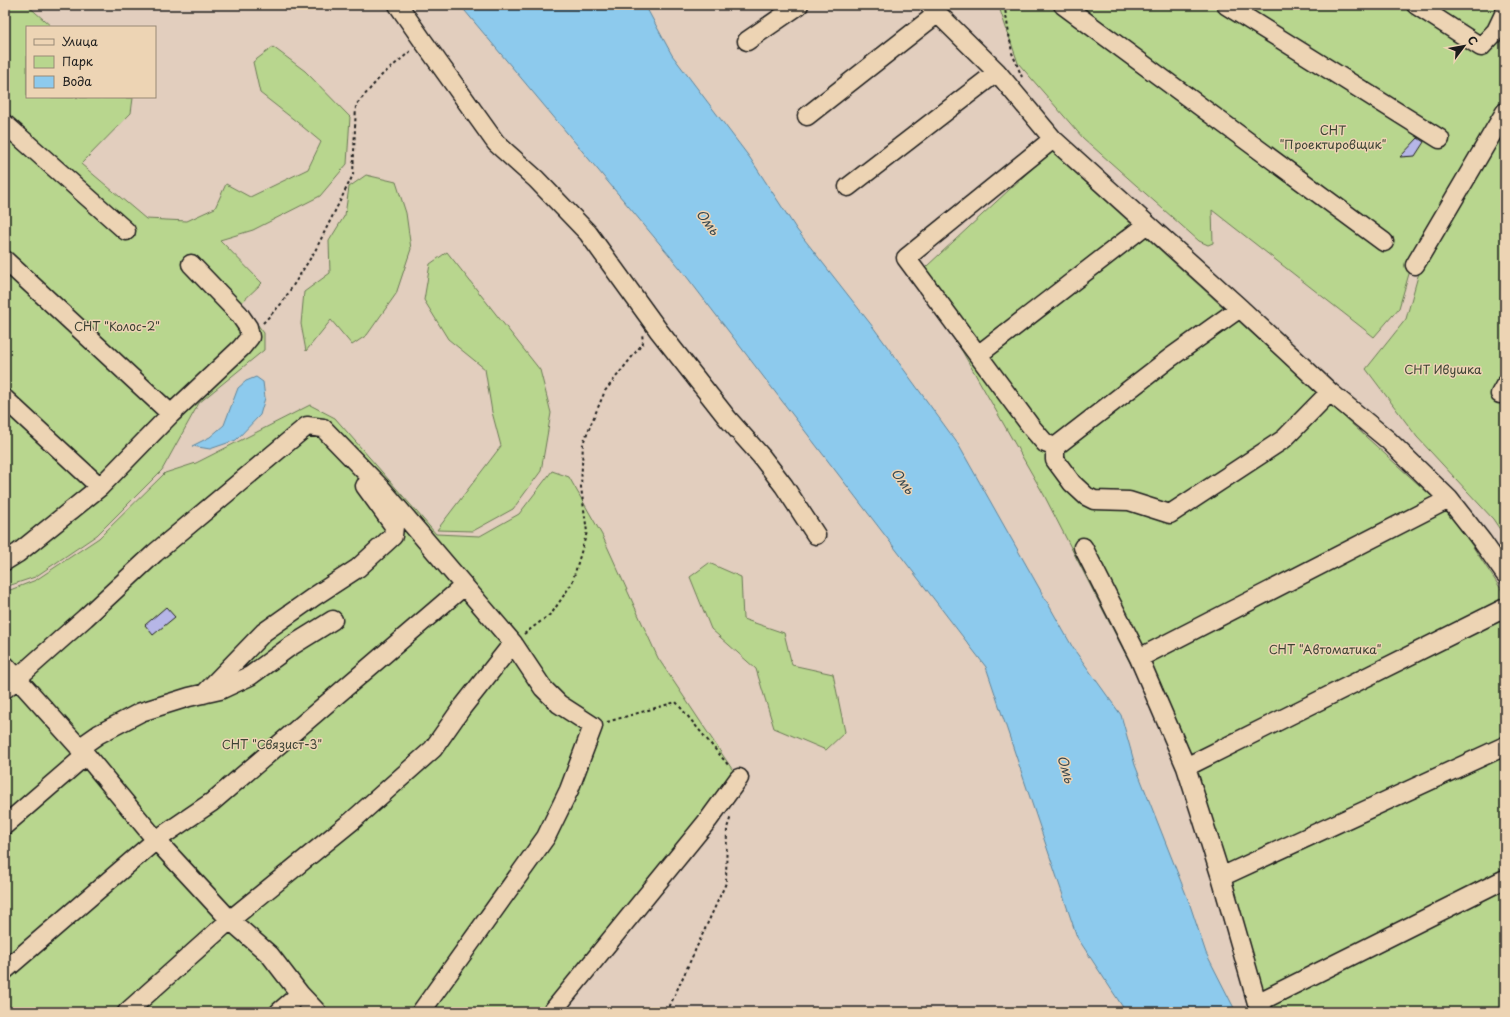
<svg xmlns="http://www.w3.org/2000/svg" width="1510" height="1017" viewBox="0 0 1510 1017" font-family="'Playpen Sans',sans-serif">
<rect width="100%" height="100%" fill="#e2cebe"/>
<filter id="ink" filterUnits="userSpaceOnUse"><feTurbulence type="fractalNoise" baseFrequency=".025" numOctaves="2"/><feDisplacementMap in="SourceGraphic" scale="8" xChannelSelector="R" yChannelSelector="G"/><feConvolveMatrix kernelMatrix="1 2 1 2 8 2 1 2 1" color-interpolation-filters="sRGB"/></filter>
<g filter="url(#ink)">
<path fill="#b8d68e" stroke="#6a7955" d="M5 5H27L52 27H27V97L133 98 131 113 81 164 146 219 187 221 215 208 226 184 250 197 308 169 321 142 297 122 260 93 253 62 273 47 305 71 350 117 347 164 320 196 253 230 220 240 262 283 241 303 264 333V350L199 403 162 470 97 535 35 577 5 587Z
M994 5H1505V104L1411 267 1399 308 1374 337 1212 210 1213 243 1208 245 1199 241 1083 138 1018 63 1000 10Z
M1505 129V537L1493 519 1417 437 1366 369 1406 319 1418 276Z
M1051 151 1451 514 1505 595V1012H1269L1183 769 1144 690 1044 495 962 351 913 279Z
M366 175 396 182 406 213 411 249 396 294 367 335 352 345 331 320 306 351 301 324 304 292 330 273 329 241 345 215 349 187Z
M447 252 540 370 551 413 541 471 513 509 473 531 437 530 501 446 492 412 485 369 448 339 424 300 430 264Z
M310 405 335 418 436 534 480 536 519 514 552 471 569 477 602 535 658 658 734 772 556 1012H5V592L36 580 99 538 165 473 196 463Z
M709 563 741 577 743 619 784 633 792 665 833 674 845 732 826 750 774 728 756 669 711 629 690 577Z"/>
<path fill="#8dcaed" stroke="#608499" d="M460 5H645L672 55 750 158 797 230 873 327 958 444 1073 648 1121 715 1135 765 1189 902 1206 953 1236 1012H1126L1077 937 986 667 680 268Z
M256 377 263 382 265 398 260 415 236 440 210 449 192 446 210 437 224 425 238 388 246 381Z"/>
<path fill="#b6b6e7" stroke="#1c1c1c" d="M1418 138 1424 142 1415 156 1400 157Z
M166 607 175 617 153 635 145 625Z"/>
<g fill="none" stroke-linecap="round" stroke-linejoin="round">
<g stroke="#1c1c1c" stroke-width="21">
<path id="minor" d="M398 5 423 41 496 143 536 179 588 233 659 331 728 419 761 456 784 486 816 535
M929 5 997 72 1053 139 1240 308 1330 392 1388 440 1449 499 1482 541 1505 574
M1063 5 1384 242
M1226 5 1440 139
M1416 5 1481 47 1496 31 1505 12
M747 41 799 5
M807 116 938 13
M5 124 126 231
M1053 139 906 258 1032 428 1045 443 1055 447V460L1072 483 1086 496 1094 500 1129 501 1170 514 1284 439 1330 392
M848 187 997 72
M5 260 171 414
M1415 265 1505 112
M978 355 1147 224
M1500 394 1505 385
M5 399 100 487
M1055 447 1170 358 1240 308
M1083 547 1139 658 1186 767 1221 877 1257 1003 1264 1012
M5 561 18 553 100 487 171 414 241 348 250 337 248 327 239 314 191 264
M1139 658 1449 499
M5 665 86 755 156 840 230 920 270 955 300 994 317 1012
M5 689 85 618 155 553 307 426 323 428 381 488 513 643 543 688 559 704 593 726 569 790 546 837 421 1012
M204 694 264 632 315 596 358 568 393 536 394 526 365 486
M79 748 99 734 141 712 189 697 220 690 250 676 288 648 333 620
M1186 767 1505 608
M5 825 86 755
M1221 877 1505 746
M5 970 156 840 212 802 464 586
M1257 1003 1505 879
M127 1012 230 920 352 821 433 749 461 709 513 643
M279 1012 300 994
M552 1012 709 819 739 778"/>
</g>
<path stroke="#1c1c1c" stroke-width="2" stroke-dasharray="3 3" stroke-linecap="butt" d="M1006 5 1005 9 1012 53 1022 77
M263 323 282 303 315 251 353 175 356 105 382 75 412 50
M524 634 552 613 572 583 587 532 581 487 583 443 605 391 643 343 642 333
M607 722 676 702 729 766
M667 1012 726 883 727 828 731 816"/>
<use href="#minor" stroke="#edd4b4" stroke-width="18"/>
</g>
</g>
<g text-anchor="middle" stroke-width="3" stroke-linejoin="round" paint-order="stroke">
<g font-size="12" fill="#3b4133" stroke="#edd4b4">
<text x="1333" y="135">СНТ<tspan x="1333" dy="14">"Проектировщик"</tspan></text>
<text x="117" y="331">СНТ "Колос-2"</text>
<text x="1443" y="374">СНТ Ивушка</text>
<text x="1325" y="654">СНТ "Автоматика"</text>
<text x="272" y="749">СНТ "Связист-3"</text>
</g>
<g font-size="13" font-style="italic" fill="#384850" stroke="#edd4b4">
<text transform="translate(708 222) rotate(53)" y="5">Омь</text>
<text transform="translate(903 481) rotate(53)" y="5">Омь</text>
<text transform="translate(1066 769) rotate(73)" y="5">Омь</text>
</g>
</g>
<rect width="1510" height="1017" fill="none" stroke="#edd4b4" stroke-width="20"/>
<rect x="10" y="10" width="1490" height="997" fill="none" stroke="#1c1c1c" stroke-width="1.5" filter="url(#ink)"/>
<rect x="26" y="26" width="130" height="72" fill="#edd4b4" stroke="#998a77"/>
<rect x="34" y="39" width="20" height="6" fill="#edd4b4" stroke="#998a77"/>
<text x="62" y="46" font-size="12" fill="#1c1c1c">Улица</text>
<rect x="34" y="56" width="20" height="12" fill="#b8d68e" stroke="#998a77"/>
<text x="62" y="66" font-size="12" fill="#1c1c1c">Парк</text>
<rect x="34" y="76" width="20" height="12" fill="#8dcaed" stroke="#998a77"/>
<text x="62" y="86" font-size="12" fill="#1c1c1c">Вода</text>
<g transform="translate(1464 46) rotate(58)" stroke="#edd4b4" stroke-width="3" paint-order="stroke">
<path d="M0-3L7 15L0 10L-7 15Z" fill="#1c1c1c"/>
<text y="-6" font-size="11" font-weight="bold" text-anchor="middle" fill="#1c1c1c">С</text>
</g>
</svg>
